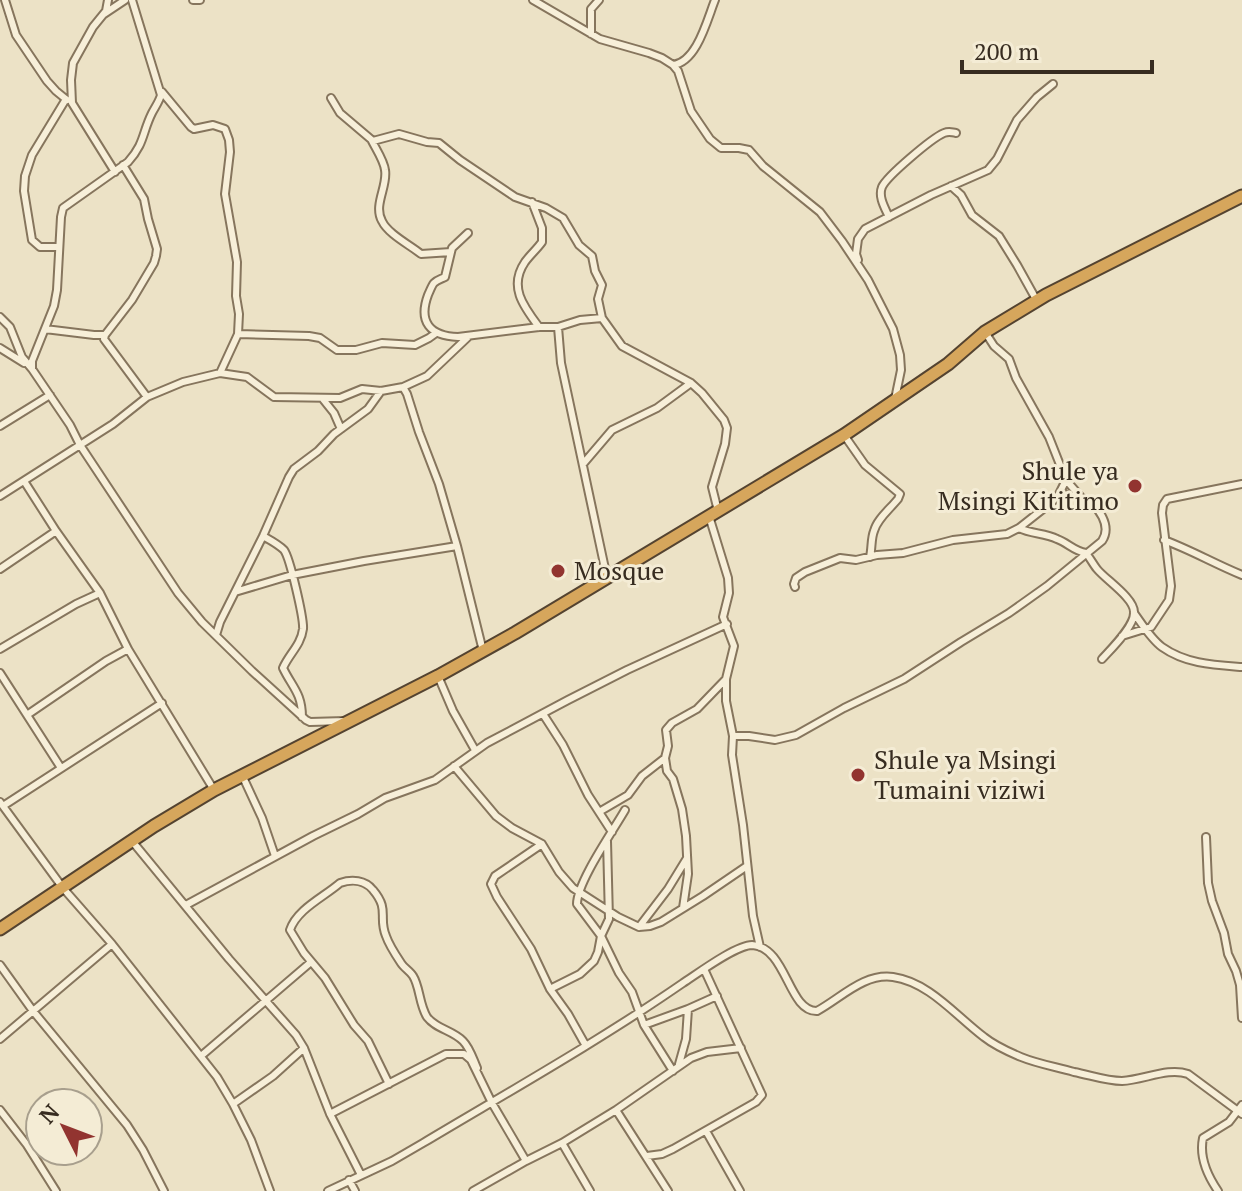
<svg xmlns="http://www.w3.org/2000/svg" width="1242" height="1191" viewBox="0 0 1242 1191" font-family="'PT Serif',serif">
<rect width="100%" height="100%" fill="#ece2c6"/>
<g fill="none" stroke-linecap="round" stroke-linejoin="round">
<g stroke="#86755d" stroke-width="10">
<path id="street" d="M5 0 16 35 47 81 56 91 67 100
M108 0 106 11 93 27 73 63 71 80 72 103 115 172
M132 0 161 95C159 102 155 107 152 113 142 133 145 143 128 162L63 208 61 217 57 290 54 306 32 361V369L70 425 80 445 178 593 202 622 252 671 306 720 310 722 345 721
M193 0H200
M533 0 600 39 649 53 662 58 673 65 678 71 691 111 710 139 721 148H739L749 150 763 166 820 212 842 241 868 280 893 329 900 355 901 370 895 399
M104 14 125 0
M591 34V9L599 0
M673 65C697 62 707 20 715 0
M162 92 191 127 194 129 213 125 225 129 229 140 230 152 225 194 237 262 236 296 239 314 238 334 220 373
M331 98 340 113 373 141 399 134 427 142 439 143 460 160 515 197 546 208 563 218 579 245 592 256 595 271 602 285 598 299 602 318
M372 141C376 149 384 161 385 170 388 186 373 205 382 221 388 234 410 245 421 254L451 252
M123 165 144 199 148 219 157 249 156 256 154 263 132 300 105 335 104 339 147 397
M951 186 961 195 972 215 999 236 1017 265 1037 301
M532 202 542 228V242C537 249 530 255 525 262 508 287 524 307 539 327
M889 217C885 208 878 197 882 187 887 176 932 138 944 133 949 131 950 132 956 133
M468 233 452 248 445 277C441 279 437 280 434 283 432 285 429 293 428 295 418 322 430 336 458 337L539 327H558L580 320 602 318 622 346 691 383 702 393 724 420 727 428 725 444 712 487 718 511
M59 247H40L32 240 24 191 25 176 32 155 66 99
M858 260 856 254 858 239 865 229 931 195 988 170 997 159 1017 120 1037 97 1053 84
M0 317 10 327 22 357 32 369
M558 327 561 363 607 578
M45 329 94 335H105
M238 334 309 336 320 338 337 350H356L382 343 415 345 429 338 436 333
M0 348 24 363
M403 387 407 394 419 432 439 484 457 546 483 651
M322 398 334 413 341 429
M0 426 50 395
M844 435 865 465 900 494 898 499C890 509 877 519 874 531 871 538 872 548 870 557
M583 464 612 430 657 408 691 383
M1066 480 1080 496
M24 481 56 531 100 593 128 649 214 790
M0 496 113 424 147 397 183 382 220 373 247 377 274 397 340 398 362 389 381 391 403 387 427 376 468 337
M709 516 728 578 729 593 723 617 734 646 726 679V701L733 736 732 755 743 825 753 916 760 947
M1019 528C1031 534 1045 533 1057 539 1068 543 1074 551 1086 553 1090 558 1093 564 1097 569 1106 580 1134 598 1134 612 1135 626 1111 649 1102 659
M263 536C270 540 278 544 284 550 290 558 304 619 303 629 301 645 289 654 283 668 292 687 302 693 302 717
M1164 540C1191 550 1215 564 1242 575
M0 569 56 531
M795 587 794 584 796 578 805 572 840 558 856 560 877 555 903 553 953 540 1007 534 1019 528 1052 502 1059 494 1066 480 1049 437 1016 378 1009 359 994 346 985 332
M235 592 292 575 364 561 457 546
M1134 613C1142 624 1151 639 1162 647 1186 664 1214 665 1242 667
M216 635 220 622 263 536 289 477 294 469 318 451 334 434 368 409 381 391
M1122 636 1151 627 1169 600 1171 586 1162 513 1163 505 1167 499 1242 484
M0 649 76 604 100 593
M0 673 61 768
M438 676 453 711 475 750
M543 714 563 745 588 795 612 832
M27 715 106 661 128 649
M733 736H749L775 740 796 735 844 708 904 679 961 642 1009 613 1047 586 1102 541C1112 526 1099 506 1084 499 1076 495 1067 495 1059 494
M665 758 667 771 673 779 682 809 686 836 688 874 683 908
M454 766 496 816 512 828 542 844 559 872 573 888 618 917 639 927 650 926 661 922 703 896 747 866
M242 775 262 818 275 856
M0 802 63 888 112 944 217 1077 233 1104 251 1140 270 1191
M3 806 162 703
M625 810C613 831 577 882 577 904L601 936 619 973 632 992 644 1025 673 1071
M599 812 628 795 642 776 665 758 668 746 666 730 672 723 697 709 726 679
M1206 837 1208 883 1212 901 1224 933 1228 954 1236 971 1240 985 1242 1018
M132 841 229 959 296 1035 304 1048 330 1114 361 1175
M542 844 495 876 491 884 497 897 531 949 550 989 568 1014 586 1046
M186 905 313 836 358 814 385 798 435 780 487 743 568 700 627 670 727 624
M639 927 668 889 687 858
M0 965 33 1011 127 1125 143 1150 164 1191
M550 989 580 974 594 961 598 952 601 936 609 919 607 841
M644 1025 688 1009 717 996
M0 1039 112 944
M201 1056 311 962
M679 1064 686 1039 688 1009
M389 1084 368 1041 354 1025 325 978 304 953 290 930C297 909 324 897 340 883 352 879 365 880 373 890 390 910 378 917 386 936 389 945 395 954 401 963 404 968 410 971 413 976 420 987 419 1004 427 1017 436 1029 452 1030 463 1041 470 1048 473 1059 477 1068
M233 1104 273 1076 304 1048
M0 1110 27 1145 56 1191
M616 1110 668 1191
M330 1114 446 1054H464L471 1060 492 1103 526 1161
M706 1131 740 1191
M562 1143 590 1191
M647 1156 662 1154 673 1149 756 1102 762 1095 704 969
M349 1180 355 1191
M328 1191 392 1161 423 1143C510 1091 599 1041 683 983 697 974 736 945 752 945 787 947 788 1012 817 1011 841 998 864 973 893 977 929 982 956 1016 984 1037 994 1045 1009 1052 1021 1057 1038 1064 1057 1067 1074 1072 1090 1075 1106 1081 1122 1081 1144 1080 1168 1067 1188 1074L1242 1114
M473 1191 526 1161 562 1143 616 1110 691 1058 707 1052 741 1048
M1218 1191C1207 1175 1199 1157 1203 1138L1229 1122 1242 1105"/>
</g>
<g stroke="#544330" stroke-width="15">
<path id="highway" d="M0 929 154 826 214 790 438 676 515 633 844 435 948 364 985 332 1046 295 1242 196"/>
</g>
<use href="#street" stroke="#f7efd9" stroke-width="6"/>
<use href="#highway" stroke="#d6a65c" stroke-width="11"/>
</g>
<g fill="#923430" stroke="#f4ecd5" stroke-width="3">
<circle cx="1135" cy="486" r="8"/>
<circle cx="558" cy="571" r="8"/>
<circle cx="858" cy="775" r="8"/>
</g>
<g text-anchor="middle" stroke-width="6" stroke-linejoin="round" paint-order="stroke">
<g font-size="26" fill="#372c20" stroke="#f4ecd5" text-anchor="start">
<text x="1119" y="480" text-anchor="end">Shule ya<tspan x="1119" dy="30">Msingi Kititimo</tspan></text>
<text x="574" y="580">Mosque</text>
<text x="874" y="769">Shule ya Msingi<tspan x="874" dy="30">Tumaini viziwi</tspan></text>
</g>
</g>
<g transform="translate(64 1127) rotate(312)"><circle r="38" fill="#f4ecd5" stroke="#a89f8d" stroke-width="2"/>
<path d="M0-6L14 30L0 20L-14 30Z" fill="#923430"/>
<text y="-12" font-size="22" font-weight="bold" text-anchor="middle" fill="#372c20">N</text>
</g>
<path d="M962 60v12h190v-12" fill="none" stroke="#372c20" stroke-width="4"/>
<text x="974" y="60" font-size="24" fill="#372c20" stroke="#f4ecd5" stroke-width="6" paint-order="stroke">200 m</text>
</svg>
